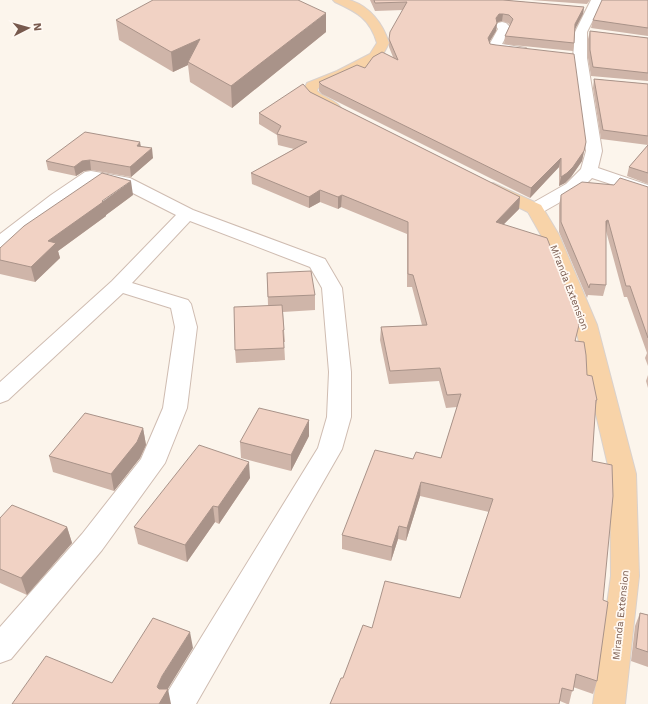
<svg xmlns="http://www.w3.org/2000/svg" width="648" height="704" viewBox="0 0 648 704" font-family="'Work Sans',sans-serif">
<rect width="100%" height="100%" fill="#fcf5ec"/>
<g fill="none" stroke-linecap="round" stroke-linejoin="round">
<g stroke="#cfbcb1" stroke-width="2">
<path id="minor" d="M591 0H603L587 32V58L602 151 598 168 648 185V196L592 178 578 192 541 213 535 214 529 213 526 209 529 205 566 184 581 169 586 151 573 58 575 32Z
M502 22 506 23 511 28 502 44 526 48 528 51 526 54 521 55 489 50 488 47 498 29 496 26 498 23Z
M91 171 130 178 193 210 325 259 342 288 351 372V417L342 449 196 704H162L167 693 318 448 327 417 329 372 322 288 310 267 190 221 132 283 188 300 191 304 197 327 187 408 165 463 102 550 11 659 0 663V627L82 534 141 459 163 408 175 327 171 308 123 293 8 400 0 403V382L112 281 176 215 119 186 94 182 63 203 7 247 0 249V234L51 195 85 172Z"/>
</g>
<g stroke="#d9d1cd" stroke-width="2">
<path id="major" d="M333 0C338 0 345 0 349 0 370 6 383 24 389 43L380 60 347 77 318 88 317 91C324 98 336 100 341 108L339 111 334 112 311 101 303 92 307 83 337 71 370 54 377 43C370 19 357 12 335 2Z
M493 183 541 205 559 235 597 325 636 474 639 576 625 704H593L611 576 610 474 575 325 541 235 528 212 487 192 484 188 487 184Z"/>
</g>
<use href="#minor" fill="#fff" fill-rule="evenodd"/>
<use href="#major" fill="#f8d3a8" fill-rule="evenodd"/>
</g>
<path fill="#cfb5a9" d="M370 0H503L584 7 583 14 575 29 574 43 573 51 504 44 505 36 510 25 508 23 502 21 498 22H497L496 31 489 42 490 44 584 151 582 161 571 177 565 183 559 186V167L530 198 322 94 319 91V82L365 68 393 57 389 47V39L403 10 375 11Z
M531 0H590L587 4Z
M648 0V36L591 28 593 20Z
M116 20 326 32 232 108 190 82 188 65 173 72 119 40Z
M590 31 648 38V81L591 76 588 58V39Z
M594 79 648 84V145L601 139 593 88Z
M310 92 520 197 519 209 504 224 576 341 587 375 597 400 595 409 592 461 603 600 597 681 593 694 573 687 569 704H567L560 701 343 678 372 628 460 598 489 512 420 496 406 541 398 539 391 561 342 549V535L413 459 441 458 457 407 446 408 439 381 389 384 380 340 381 327 422 325 412 287H407V234L341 207 338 209 320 202 309 208 252 184 251 173 294 149 278 145 277 135 259 124V113Z
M648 145V184L627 176 629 167Z
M141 146 153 158 131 177 91 170 84 171 76 176 48 170 46 161Z
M614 185 648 187V366L645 358 647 353 627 297H624L606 231V285L603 296 588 295 587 298 559 232V205L561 195Z
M133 195 106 215V216L58 251 60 258 35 282 0 274V248Z
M267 273 315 295V310L283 312 284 330 285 342H284L285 360 236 363 235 350 268 305Z
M648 375V388L646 381Z
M309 420V436L291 471 241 458 240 442Z
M143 428 146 445 140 458 114 491 53 472 49 456Z
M250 478 219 524 215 522 187 562 138 544 134 527Z
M0 518 67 527 72 543 27 595 0 583Z
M640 613 648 615V667L631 661 635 626Z"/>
<path fill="#a99389" d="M584 7 583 14 574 31 575 24Z
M326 13V32L232 108 231 86Z
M499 14H503L502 21 498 22 495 25 496 18Z
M497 23 496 31 487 46 488 38Z
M200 39 188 62V65L173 72 171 52Z
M140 142 142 152 137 146Z
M586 142 582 161 571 177 565 183 559 186 561 177Z
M152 148 153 158 131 177 130 167Z
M561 158 559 167 530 198 531 188Z
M90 160 91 170 84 171 76 176 74 167 82 161Z
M131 181 133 195 106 215V216L58 251 60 258 35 282 31 267 48 241Z
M320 190V202L309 208V197Z
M342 195 341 207 338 209V197Z
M520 197 519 209 494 234 496 222Z
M608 220 606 230V221Z
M309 420V436L291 471V455Z
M143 428 146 445 140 458 114 491 111 474Z
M249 462 250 478 219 524 218 507Z
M421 482 420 496 406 541 407 528Z
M213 506 215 522 187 562 185 545Z
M399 526 398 539 391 561 392 547Z
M67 527 72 543 27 595 21 578Z
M190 632 193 648 166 692 168 689 171 704H159L157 687 162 676Z"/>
<path fill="#f1d2c4" stroke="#a99389" d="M153 0H298L326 13 231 86 188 62 200 39 171 52 116 20Z
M374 0H503L584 7 575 24 574 43 505 36 513 19 509 15 503 14H499L496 18 497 23 488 38 490 44 496 45 574 54 586 142 584 151 573 167 567 173 561 177V158L531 188 322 85 319 82 357 65 365 68 373 57 382 52 398 60 389 39 390 32 407 2 375 3Z
M602 0H648V28L593 20Z
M590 31 648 38V73L593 67 590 50Z
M594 79 648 84V136L603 130Z
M303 84 310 92 520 197 496 222 547 238 576 313 579 325 575 341 584 342 586 355 587 375 592 376 597 400H596L592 461 612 465 613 496 603 600 608 602 597 681 576 674 573 691 562 688 559 704H330L341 678H343L363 625 372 628 385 581 460 598 493 499 421 482 407 528 399 526 392 547 342 535 375 450 413 459 416 452 441 458 461 394 447 395 440 368 390 371 381 327 427 325 413 275 408 274V222L342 195 338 197 320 190 309 197 251 173 307 142 277 134 281 126 259 113Z
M85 132 140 142 137 146 152 148 130 167 90 160 82 161 74 167 46 161Z
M648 145V173L629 167Z
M102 173 131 181 102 201 103 202 48 241 56 243 31 267 0 260V248L24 226Z
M620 178 648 187V338L630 286H626L608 220 606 221V285L590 284 589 288 561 222V195L582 182 614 185Z
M311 271 315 295 268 297 267 273Z
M282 305 284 330H283L284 348 235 350 234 307Z
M259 408 309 420 291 455 240 442Z
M85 413 143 428 137 442 111 474 49 456Z
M199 445 249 462 218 507 213 506 185 545 134 527Z
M12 505 67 527 21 578 0 569V518Z
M640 613 648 615V652L636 648Z
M153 618 190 632 162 676 157 687 159 689H168L159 704H12L46 656 112 683Z"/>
<g text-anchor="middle" stroke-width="3.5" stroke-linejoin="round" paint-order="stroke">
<g font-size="10" fill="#785a4e" stroke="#fff9f3">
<text transform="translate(570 287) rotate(69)" y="4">Miranda Extension</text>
<text transform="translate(620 615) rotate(-84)" y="4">Miranda Extension</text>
</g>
</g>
<g transform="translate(28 28) rotate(84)" stroke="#fff9f3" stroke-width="3" paint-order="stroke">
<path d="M0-3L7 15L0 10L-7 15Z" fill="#785a4e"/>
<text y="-6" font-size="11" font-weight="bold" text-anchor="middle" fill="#785a4e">N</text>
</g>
</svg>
